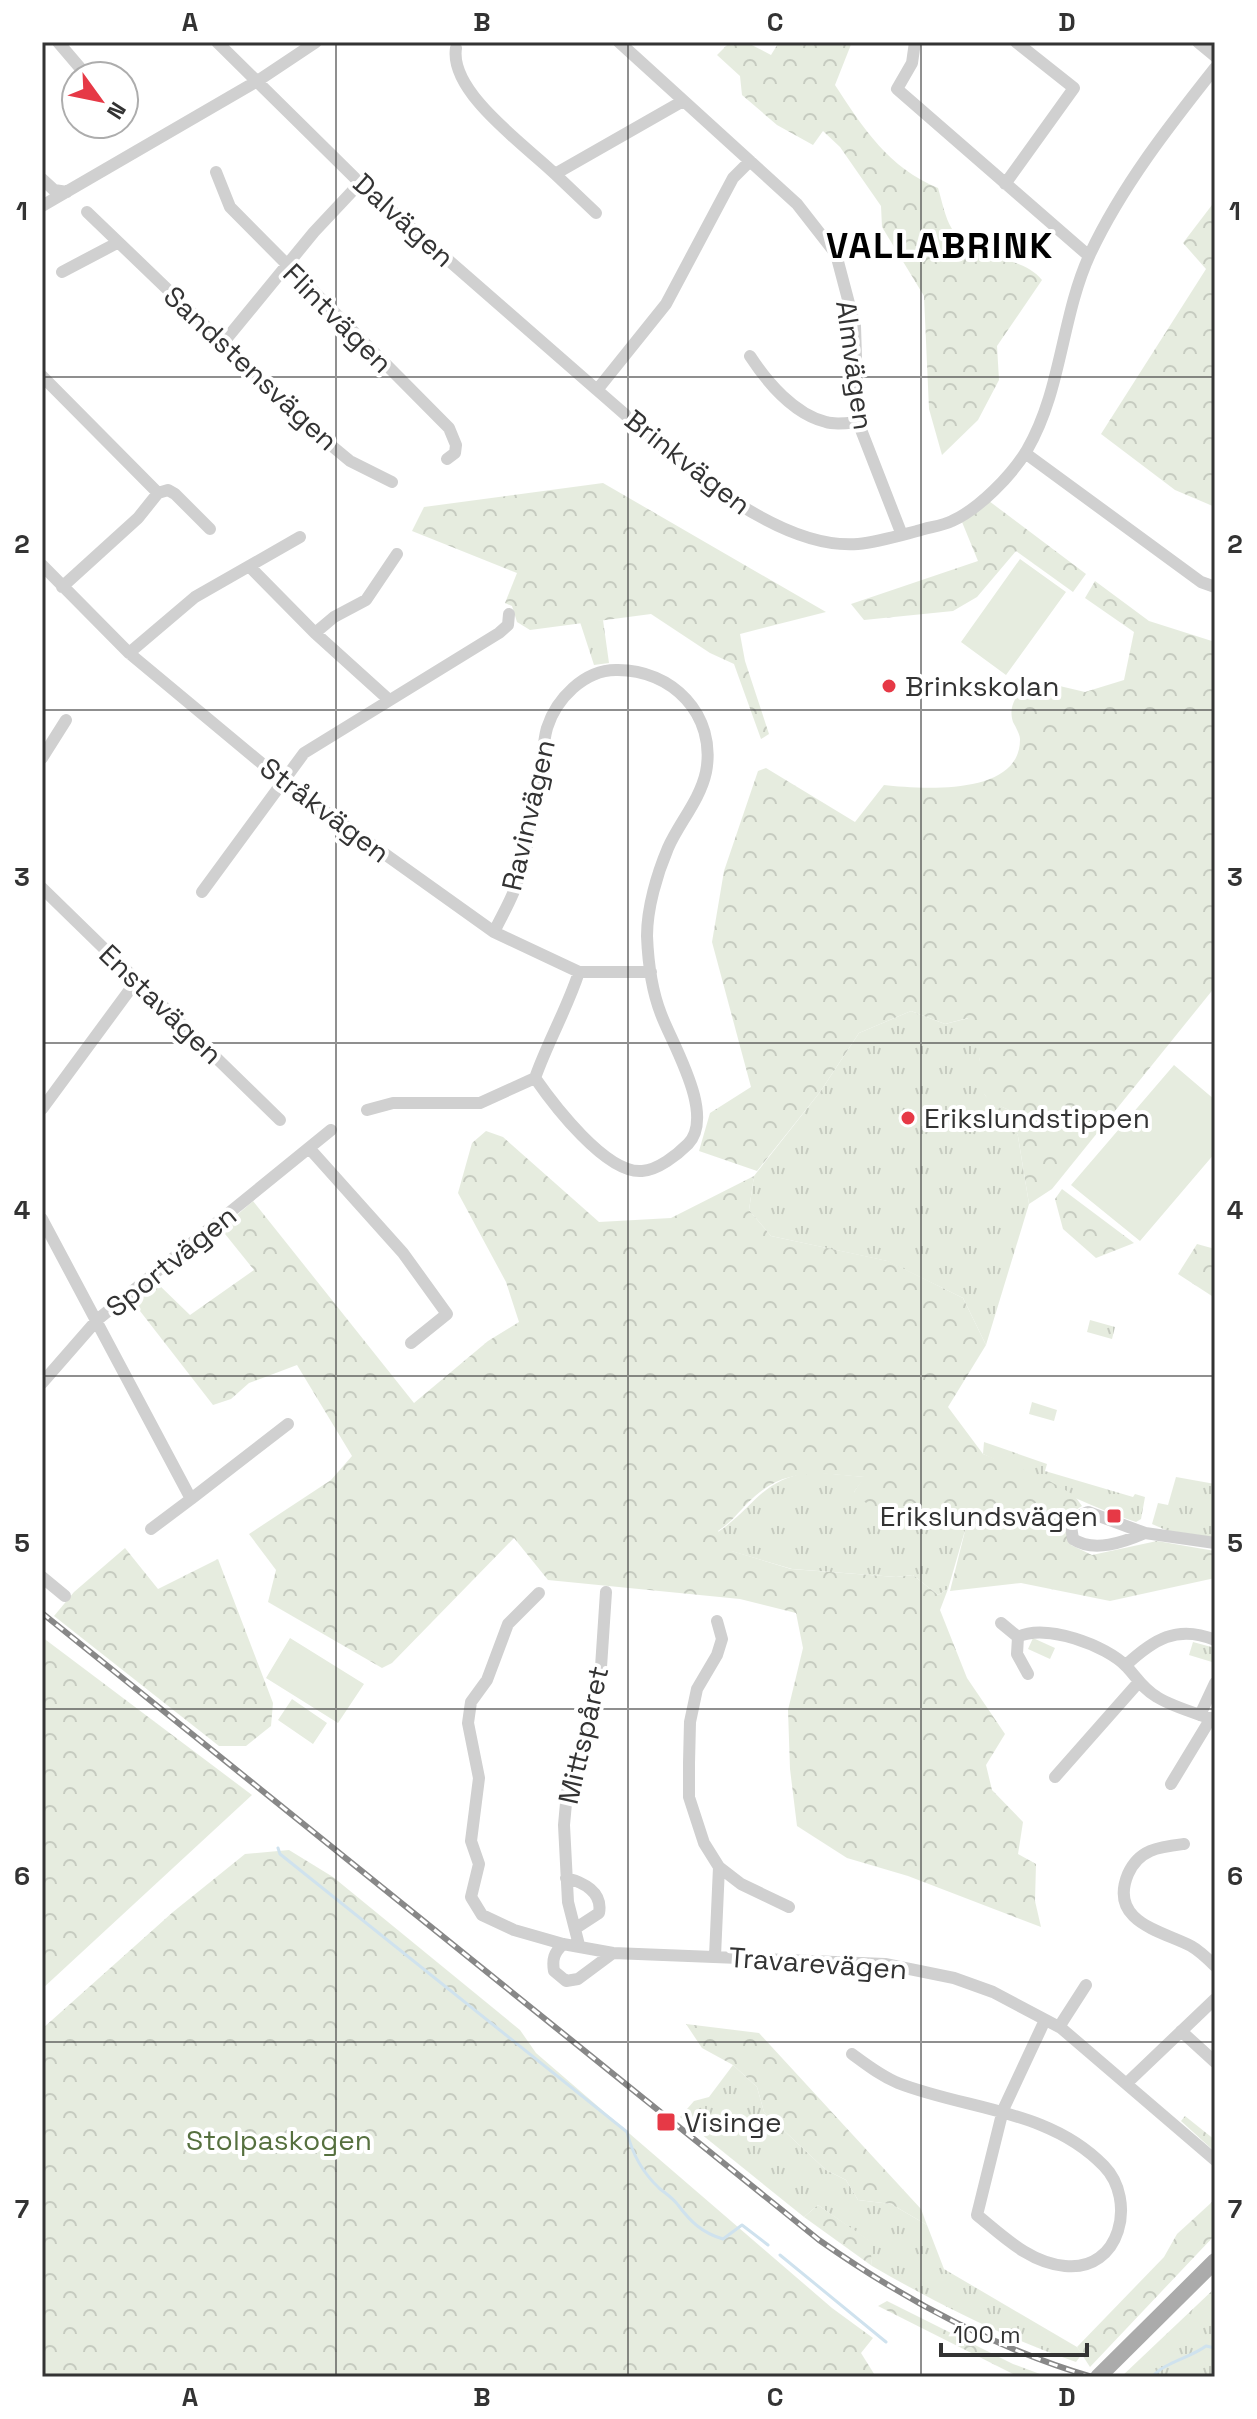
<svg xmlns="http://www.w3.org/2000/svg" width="1257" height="2419" viewBox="0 0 1257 2419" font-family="'Space Grotesk',sans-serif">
<defs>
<pattern id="grass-tufts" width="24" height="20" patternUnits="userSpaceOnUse" patternTransform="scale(2)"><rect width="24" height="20" fill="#e6ecdf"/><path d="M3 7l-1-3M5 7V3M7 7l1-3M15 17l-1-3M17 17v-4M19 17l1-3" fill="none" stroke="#c6cbc0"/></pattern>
<pattern id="forest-crowns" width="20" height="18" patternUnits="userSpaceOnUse" patternTransform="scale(2)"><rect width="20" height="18" fill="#e6ecdf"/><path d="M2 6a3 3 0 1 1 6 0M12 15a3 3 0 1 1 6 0" fill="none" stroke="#c6cbc0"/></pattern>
</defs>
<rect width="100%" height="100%" fill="#fff"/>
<path fill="url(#grass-tufts)" d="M603 620 609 663 594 665 580 622Z
M911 1011 945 1024 969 1018C972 1032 978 1047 980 1061 984 1097 977 1096 1014 1112L1029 1204 986 1345 963 1298 887 1261 771 1236 749 1210 754 1176 820 1092 859 1033Z
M1090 1320 1115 1327 1112 1339 1087 1332Z
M1032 1402 1057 1410 1054 1421 1029 1414Z
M984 1442 1047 1464 1045 1471 1133 1497 1135 1494 1145 1497 1141 1519 1136 1522C1083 1505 1034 1477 983 1454Z
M811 1472 865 1477 854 1492 948 1512 966 1527 948 1589 938 1595 913 1575 896 1577 792 1569 731 1551 718 1532C756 1506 760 1480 811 1472Z
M1176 1477 1215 1484V1539L1168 1531 1152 1524 1158 1503 1168 1505Z
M1033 1638 1055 1648 1050 1659 1028 1649Z
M1193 1642 1215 1648 1212 1662 1189 1655Z
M733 2065 757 2087 764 2112 826 2170 846 2180 858 2200 891 2204 927 2225 944 2269 1077 2347 1082 2354 1076 2362C1003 2337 938 2304 872 2266L869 2241 818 2205 804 2217 680 2117 694 2101 709 2097Z
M1215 2288V2377H1121Z"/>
<path fill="url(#forest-crowns)" d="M730 42H746L771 55 779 42H852L835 85C863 128 889 168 938 188 942 201 945 218 952 229 972 262 1020 253 1042 280L997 346 999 380 978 420 942 455 929 409 924 296 882 227 881 206 840 147 823 131 813 145 777 125 742 95 740 76 717 55Z
M1215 201V507L1175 490 1101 434 1206 269 1183 243Z
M603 483 826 612 740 634 745 661 769 734 761 739 734 664 710 653 651 614 530 630 517 622 512 606 505 603 517 573 412 531 424 507Z
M989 501 1086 574 1073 592 1016 551 977 597 953 611 864 620 851 604 978 561 962 522Z
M1095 581 1149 621 1215 642V987L1052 1189 1029 1204 1014 1112 990 1102 979 1087 980 1061 968 1018 945 1024 911 1011 859 1033 820 1092 757 1171 699 1151 710 1113 751 1087 712 942 724 871 758 771 766 768 855 822 884 785C920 789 1021 797 1020 739 1020 734 1015 726 1013 722 1007 703 1020 693 1030 679L1085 692 1124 680 1134 632 1085 598Z
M486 1131 503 1137 599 1222 671 1218 754 1176 749 1210 771 1236 888 1261 963 1298 986 1345 948 1407 983 1454 1044 1478 1074 1495 1082 1506 1069 1514 1071 1545 1092 1555 1157 1541 1215 1551V1578L1110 1601 1021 1583 950 1591 966 1527 948 1512 938 1526C905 1521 877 1517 854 1492L864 1477C828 1474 791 1467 760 1492 744 1504 735 1520 718 1531L732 1551 791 1569 896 1577 913 1575 938 1595 948 1589 940 1610 967 1678 1005 1734 986 1765 992 1790 1023 1822 1018 1854 1036 1864 1035 1901 1041 1927 908 1876 847 1858 797 1826 790 1769 788 1710 803 1648 796 1613 740 1599 548 1580 514 1538 392 1663 382 1668 268 1602 276 1570 249 1534 331 1480 352 1456 297 1365 249 1383 231 1399 213 1405 133 1302 158 1284 190 1315 254 1270 221 1229 253 1201 414 1403 488 1341 519 1322 506 1282 458 1193 472 1143Z
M1062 1189 1134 1243 1096 1258 1063 1229 1055 1199Z
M1197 1244 1215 1249V1298L1178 1274Z
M125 1548 158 1589 218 1559 273 1703 271 1726 246 1746H219L54 1616 74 1592Z
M42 1637 252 1795 42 1989Z
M289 1850 333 1877 520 2030 536 2053 832 2308 873 2338 861 2353 876 2377H42V2029L173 1912 245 1854Z
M686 2024 759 2033 921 2209 927 2225 891 2204 858 2200 846 2180 826 2170 764 2112 757 2087 733 2065 702 2048Z
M1185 2116 1215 2140V2152L1181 2121Z
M1212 2202 1215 2204V2235L1090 2367 1077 2347 1164 2257 1177 2234Z
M818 2205 870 2241 872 2266 804 2217Z
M887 2301 1013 2364 1048 2377H1019L878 2306Z"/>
<path fill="#e6ecdf" d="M1020 559 1066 592 1006 675 961 642Z
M1174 1065 1215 1100V1153L1140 1241 1071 1185Z
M290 1638 364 1684 338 1723 266 1678Z
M292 1699 327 1723 313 1744 278 1720Z"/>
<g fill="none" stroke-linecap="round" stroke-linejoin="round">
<path stroke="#cfe2ee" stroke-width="3" d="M278 1848 280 1854 627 2132C632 2153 643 2173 659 2188 665 2193 673 2198 678 2205 690 2221 702 2233 723 2239L742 2225 768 2245
M780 2255 886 2342
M1152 2377C1165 2362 1190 2358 1206 2346L1215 2348"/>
<path stroke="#d0d0d0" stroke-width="12" d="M58 42 87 76
M217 42 360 183 597 390
M619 42 797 204 836 254 855 326 858 422 902 535
M915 42 912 63 897 89 1089 256
M1198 42 1215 56
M456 48C449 92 525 145 555 174L683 101
M750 161 733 178 666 304 597 390C661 445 769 551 858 544 878 542 898 536 917 531 929 527 942 526 952 521 979 509 1012 475 1027 450 1062 390 1061 317 1090 254 1122 186 1169 126 1215 68
M216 172 230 207 449 428 456 445 455 453 447 459
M555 174 596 213
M42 179 54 190 67 192
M1005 184 1074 88 1016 42
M42 206 259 80 316 42
M87 212 321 437 350 461 392 482
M62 272 117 243
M223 343 314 232 360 183
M750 356C767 382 794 414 826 422 835 425 848 423 858 422
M42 376 158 493 168 490 175 494 210 529
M1025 453 1201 582 1215 587
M42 565 129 653 284 782 494 932 579 972H651
M249 566 315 633 388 699
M62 587 138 518 158 493
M315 633 334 617 366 600 397 554
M129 653 195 597 300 537
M42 758 66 720
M42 888 280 1120
M202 892 304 753 499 633 508 625 509 614
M494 932C502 915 514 896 519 877 529 843 535 806 541 770 543 757 543 742 547 728 556 699 584 670 616 670 672 669 717 715 706 772 700 800 679 823 668 848 657 874 647 908 647 936 648 961 652 991 661 1014 672 1044 716 1115 688 1144 677 1155 658 1170 642 1171 606 1174 553 1104 535 1078
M535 1078C548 1041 567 1009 579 972
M42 1109 137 980
M367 1110 393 1103H480L535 1078
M309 1148 403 1253 447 1314 411 1343
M42 1219 191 1499 288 1424
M42 1383 97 1320 331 1130
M151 1529 191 1499
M1145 1533C1124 1542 1094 1553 1073 1539L1070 1520 1088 1512 1145 1533 1215 1543
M42 1577 65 1596
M539 1593 508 1624 487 1680 471 1702 468 1723 479 1778 471 1841 479 1864 471 1897 482 1915 514 1930 563 1944 613 1953 885 1964 954 1978 993 1992 1061 2028 1215 2160
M1001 1623 1018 1637
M1126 1665C1153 1640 1177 1624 1215 1640
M1028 1674 1017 1654 1018 1637C1045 1623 1106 1645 1127 1667 1137 1678 1143 1689 1157 1697 1175 1708 1196 1713 1215 1720
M1200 1715 1215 1683
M1055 1777 1138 1683
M1171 1784 1211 1718
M1184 1844C1159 1847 1139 1849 1128 1874 1108 1922 1162 1931 1191 1946 1200 1951 1208 1959 1215 1966
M719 1867 741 1884 789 1907
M566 1878C583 1882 603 1892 599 1913L576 1928
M563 1944C554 1953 552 1959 554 1971L566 1981 578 1979 613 1953
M579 1945 568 1902 564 1825 567 1792 592 1712 594 1690 601 1667 606 1592
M715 1956 719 1867 704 1843 689 1797V1763L690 1722 697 1689 717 1655 722 1639 717 1621
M1059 2027 1086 1985
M1181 2031 1215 2062
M852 2054C867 2065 881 2076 898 2083 967 2110 1049 2109 1104 2166 1137 2200 1121 2272 1065 2266 1030 2263 1004 2237 977 2215L1003 2110 1045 2020
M1127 2083 1215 1999"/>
<path stroke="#ababab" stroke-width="16" d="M1098 2377 1215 2261"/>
<g stroke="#888" stroke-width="6">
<path id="rail" d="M42 1613 819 2240C903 2299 994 2348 1092 2377"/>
</g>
<use href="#rail" stroke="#fff" stroke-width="3" stroke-dasharray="9" stroke-linecap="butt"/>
</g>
<path fill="none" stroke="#333" stroke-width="2" stroke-opacity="0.55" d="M336 42V2377M628 42V2377M921 42V2377M42 377H1215M42 710H1215M42 1043H1215M42 1376H1215M42 1709H1215M42 2042H1215"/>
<g fill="#e63946" stroke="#fff" stroke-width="3">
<circle cx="889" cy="686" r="8"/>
<circle cx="908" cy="1118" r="8"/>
<rect x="1106" y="1508" width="16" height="16" rx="4"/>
<rect x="656" y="2112" width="20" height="20" rx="4"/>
</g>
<g text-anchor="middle" stroke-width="8" stroke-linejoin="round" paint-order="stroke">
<g font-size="28" fill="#333" stroke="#fff">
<text transform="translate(404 220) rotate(42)" y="10">Dalvägen</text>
<text transform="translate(338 318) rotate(45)" y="10">Flintvägen</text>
<text transform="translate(855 365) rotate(82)" y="10">Almvägen</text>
<text transform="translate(251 368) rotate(43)" y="10">Sandstensvägen</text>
<text transform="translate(688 462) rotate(38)" y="10">Brinkvägen</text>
<text transform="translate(325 810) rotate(37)" y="10">Stråkvägen</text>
<text transform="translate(528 815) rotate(-77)" y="10">Ravinvägen</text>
<text transform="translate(161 1004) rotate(44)" y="10">Enstavägen</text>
<text transform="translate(171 1261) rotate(-39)" y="10">Sportvägen</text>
<text transform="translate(583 1735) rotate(-77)" y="10">Mittspåret</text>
<text transform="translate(818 1963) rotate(4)" y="10">Travarevägen</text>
</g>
<g font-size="28" fill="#333" stroke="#fff" text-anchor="start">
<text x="905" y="696">Brinkskolan</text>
<text x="924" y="1128">Erikslundstippen</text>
<text x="1098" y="1526" text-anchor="end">Erikslundsvägen</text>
<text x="684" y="2132">Visinge</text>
</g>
<g font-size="28" fill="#56703f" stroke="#fff">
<text x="279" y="2150">Stolpaskogen</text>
</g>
<g font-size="36" font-weight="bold" letter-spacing="2" fill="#000" stroke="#fff">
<text x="940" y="258">VALLABRINK</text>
</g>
</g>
<rect width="1257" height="2419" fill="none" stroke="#ffffff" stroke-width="88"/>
<g transform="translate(100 100) rotate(123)"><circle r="38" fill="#ffffff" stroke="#adadad" stroke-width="2"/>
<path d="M0-6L14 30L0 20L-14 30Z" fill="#e63946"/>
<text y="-12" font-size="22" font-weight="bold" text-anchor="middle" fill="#333333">N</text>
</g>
<path d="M941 2343v12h146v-12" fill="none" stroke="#333333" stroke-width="4"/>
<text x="953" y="2343" font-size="24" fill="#333333" stroke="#ffffff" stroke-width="6" paint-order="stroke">100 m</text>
<rect x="44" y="44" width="1169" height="2331" fill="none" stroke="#333" stroke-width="3"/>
<g font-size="26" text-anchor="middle" font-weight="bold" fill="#333">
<text x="190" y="31">A</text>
<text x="482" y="31">B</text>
<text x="775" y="31">C</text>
<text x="1067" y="31">D</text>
<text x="22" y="220">1</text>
<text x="1235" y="220">1</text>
<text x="22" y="553">2</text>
<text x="1235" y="553">2</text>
<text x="22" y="886">3</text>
<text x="1235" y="886">3</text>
<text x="22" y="1219">4</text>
<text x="1235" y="1219">4</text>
<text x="22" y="1552">5</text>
<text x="1235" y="1552">5</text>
<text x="22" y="1885">6</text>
<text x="1235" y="1885">6</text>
<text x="22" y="2218">7</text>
<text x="1235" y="2218">7</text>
<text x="190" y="2406">A</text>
<text x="482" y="2406">B</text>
<text x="775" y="2406">C</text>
<text x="1067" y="2406">D</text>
</g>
</svg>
